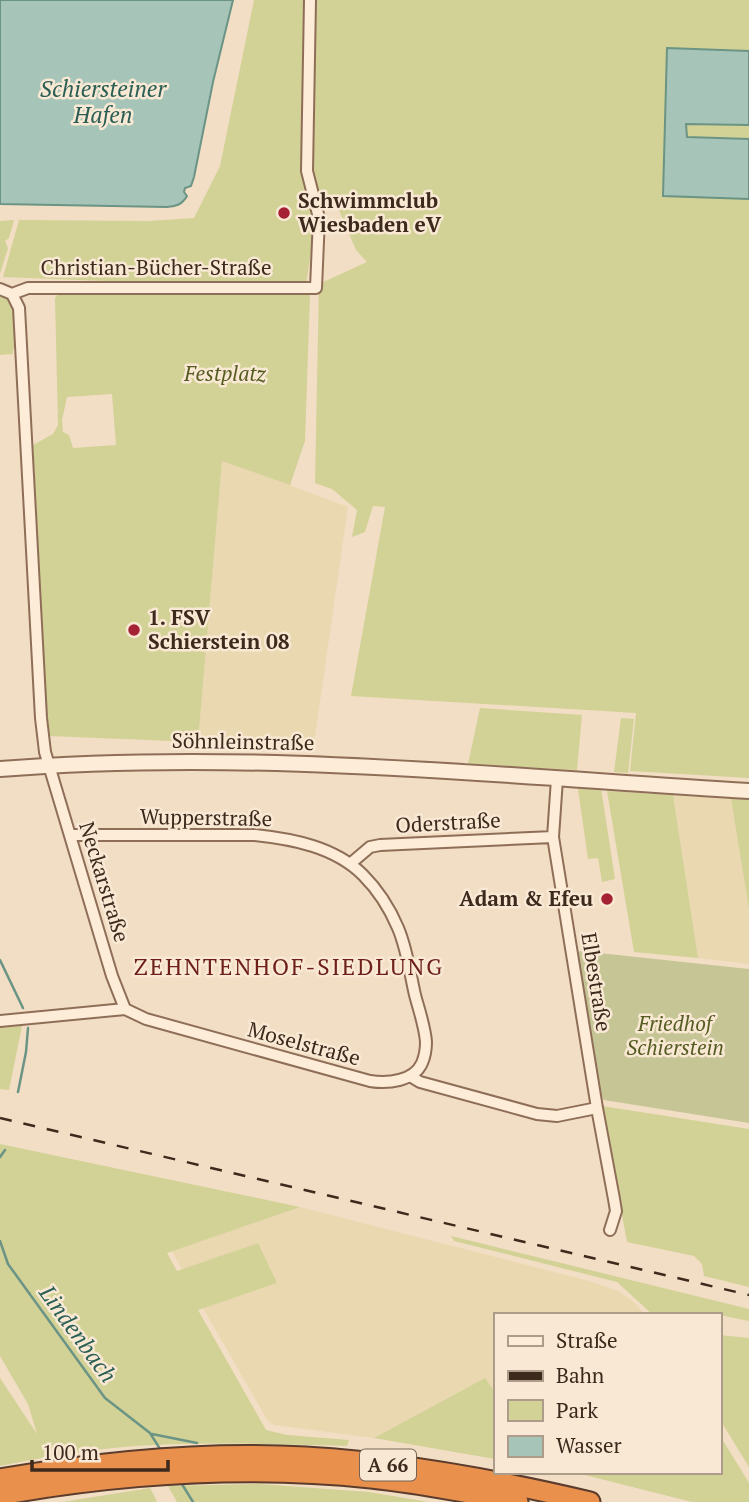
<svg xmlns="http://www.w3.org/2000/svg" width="749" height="1502" viewBox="0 0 749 1502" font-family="'PT Serif',serif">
<rect width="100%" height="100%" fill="#f2dec4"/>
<path fill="#e9d8b0" d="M222 460 348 507 314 744 198 742Z
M673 795 731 799 749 909V964L698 958Z
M300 1207 589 1281 618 1291 633 1301 645 1315H495V1392L485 1378 374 1438 274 1425 268 1421 203 1308 276 1283 258 1243 182 1270 172 1251Z"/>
<path fill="#d2d196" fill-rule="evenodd" d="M254 0H305L303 167 313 221 312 247 306 284 156 283 3 277 19 220 149 221 194 218 220 166Z
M313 0H749V778L630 771 636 713 351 696 385 507 373 506 365 532 352 537 357 510 332 489 315 483 319 284 367 262 356 250 333 196 320 201 311 167Z
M14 220 9 238 5 241 8 248 0 274V221Z
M59 293 310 294 305 441 290 485 222 461 198 742 48 736 33 445 53 434 58 425 55 298ZM112 394 116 445 73 448 69 435 63 432 62 420 67 397Z
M0 294C20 304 16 328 18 348L13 349V354L0 355Z
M480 708 582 715 577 770 468 764Z
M621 718 634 719 628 773 614 772Z
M601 788 615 879 602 882 598 858 588 859 578 789Z
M607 791 673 795 698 958 634 952Z
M731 799H749V909Z
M22 1026 9 1090 0 1089V1028Z
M602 1106 749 1129V1287L704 1276 702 1264 694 1256 627 1242Z
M0 1144 300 1207 167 1253 177 1271 258 1243 277 1283 198 1310 266 1430 287 1435 349 1440 347 1446C283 1444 218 1442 154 1445 103 1447 50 1456 0 1466V1378L37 1434 28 1404 0 1356Z
M451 1236 749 1309V1321L719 1315H653L617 1282 454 1241Z
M719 1335 749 1338V1467L719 1418Z
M485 1378 495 1392V1459L374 1438Z
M719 1434 749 1483V1502H692L573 1472H719Z
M259 1484 369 1492 429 1502H177L168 1486Z
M150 1488 157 1501 155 1502H62Z"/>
<path fill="#c6c596" d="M580 951 749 969V1123L604 1100 600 1095 576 955Z"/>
<path fill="#a6c5b8" stroke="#6b9485" stroke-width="2" d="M0 0H233L213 82 194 177 191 186 185 188 184 192 187 196C182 205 176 206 167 207L0 204Z
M667 48 749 51V125L686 124 687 137 749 139V199L663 196Z"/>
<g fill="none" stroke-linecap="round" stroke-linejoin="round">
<path stroke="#6b9485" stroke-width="2.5" d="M0 960 23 1008
M18 1092 26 1052 28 1028
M0 1157 5 1150
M0 1241 8 1264 105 1398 150 1433 162 1452
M152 1434 197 1443
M180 1481 193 1502"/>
<g stroke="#8f6e58" stroke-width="14">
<path id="minor" d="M0 289 12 294 19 308 41 718 45 752 112 976 125 1009
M12 294 28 288H316L319 218 307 171 310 0
M557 779 553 837 597 1108 614 1199 616 1211 610 1230
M350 864 370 847 380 845 553 837
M0 1021 125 1009 146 1019 370 1081C388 1084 414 1081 422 1063 425 1056 426 1049 426 1042 425 1027 419 1010 415 995 410 973 407 949 398 928 390 909 378 890 363 875 335 847 293 839 255 835H70
M410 1076 420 1082 537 1114 557 1116 597 1108"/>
</g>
<g stroke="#8f6e58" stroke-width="18">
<path id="tertiary" d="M0 769C249 749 500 776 749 791"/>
</g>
<g stroke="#5c3d2d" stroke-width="23">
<path id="motorway" d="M0 1479C93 1463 186 1453 280 1456 385 1459 489 1478 590 1502
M0 1495C123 1473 246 1465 371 1478 420 1483 469 1493 518 1502"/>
</g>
<use href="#minor" stroke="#fcecd8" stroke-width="10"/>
<use href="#tertiary" stroke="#fcecd8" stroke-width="14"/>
<use href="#motorway" stroke="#e9904d" stroke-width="19"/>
<path stroke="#3e291d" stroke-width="2.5" stroke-dasharray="12 12" stroke-linecap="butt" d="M0 1118 749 1295"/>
</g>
<g fill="#a42234" stroke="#f9e9d4" stroke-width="2.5">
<circle cx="284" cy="213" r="7"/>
<circle cx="134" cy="630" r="7"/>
<circle cx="607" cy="899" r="7"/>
</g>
<g text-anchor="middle" stroke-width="5" stroke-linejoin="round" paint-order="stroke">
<rect fill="#f9e9d4" stroke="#766354" stroke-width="2" x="360" y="1449.5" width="56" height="31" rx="5"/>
<g font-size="19" font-weight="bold" fill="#3e291d">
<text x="388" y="1472">A 66</text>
</g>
<g font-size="21" font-weight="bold" fill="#3e291d" stroke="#f9e9d4" text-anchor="start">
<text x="298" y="208">Schwimmclub<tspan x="298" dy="24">Wiesbaden eV</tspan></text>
<text x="148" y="625">1. FSV<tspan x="148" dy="24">Schierstein 08</tspan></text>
<text x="593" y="906" text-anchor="end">Adam &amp; Efeu</text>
</g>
<g font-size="21" fill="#3e291d" stroke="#f9e9d4">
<text x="156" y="275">Christian-Bücher-Straße</text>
<text transform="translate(243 742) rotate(1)" y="7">Söhnleinstraße</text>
<text transform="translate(206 818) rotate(1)" y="7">Wupperstraße</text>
<text transform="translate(448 823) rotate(-3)" y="7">Oderstraße</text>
<text transform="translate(104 882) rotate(73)" y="7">Neckarstraße</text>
<text transform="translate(596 982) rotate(81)" y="7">Elbestraße</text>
<text transform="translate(304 1044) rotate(15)" y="7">Moselstraße</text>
</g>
<g font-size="21" font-style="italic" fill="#555c22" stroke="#f9e9d4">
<text x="225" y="381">Festplatz</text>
<text x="675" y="1031">Friedhof<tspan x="675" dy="24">Schierstein</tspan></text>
</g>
<g font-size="23" font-style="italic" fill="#2b5f55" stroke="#f9e9d4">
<text x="103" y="97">Schiersteiner<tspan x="103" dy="26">Hafen</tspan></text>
<text transform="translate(78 1334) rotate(54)" y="8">Lindenbach</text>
</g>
<g font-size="23" letter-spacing="2" fill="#6e1f19" stroke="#f9e9d4">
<text x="289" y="975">ZEHNTENHOF-SIEDLUNG</text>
</g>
</g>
<rect x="494" y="1313" width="228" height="161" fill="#f9e9d4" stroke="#ae9c8b" stroke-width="2"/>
<rect x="508" y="1336" width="35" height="10" fill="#fcecd8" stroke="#ae9c8b" stroke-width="2"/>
<text x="556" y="1348" font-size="21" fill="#3e291d">Straße</text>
<rect x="508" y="1371" width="35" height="10" fill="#3e291d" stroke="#ae9c8b" stroke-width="2"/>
<text x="556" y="1383" font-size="21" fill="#3e291d">Bahn</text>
<rect x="508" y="1400" width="35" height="21" fill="#d2d196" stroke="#ae9c8b" stroke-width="2"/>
<text x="556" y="1418" font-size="21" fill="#3e291d">Park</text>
<rect x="508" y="1436" width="35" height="21" fill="#a6c5b8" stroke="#ae9c8b" stroke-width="2"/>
<text x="556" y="1453" font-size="21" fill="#3e291d">Wasser</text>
<path d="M32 1460v10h136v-10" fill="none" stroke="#3e291d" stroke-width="3.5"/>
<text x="42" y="1460" font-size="21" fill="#3e291d" stroke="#f9e9d4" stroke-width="5" paint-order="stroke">100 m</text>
</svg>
